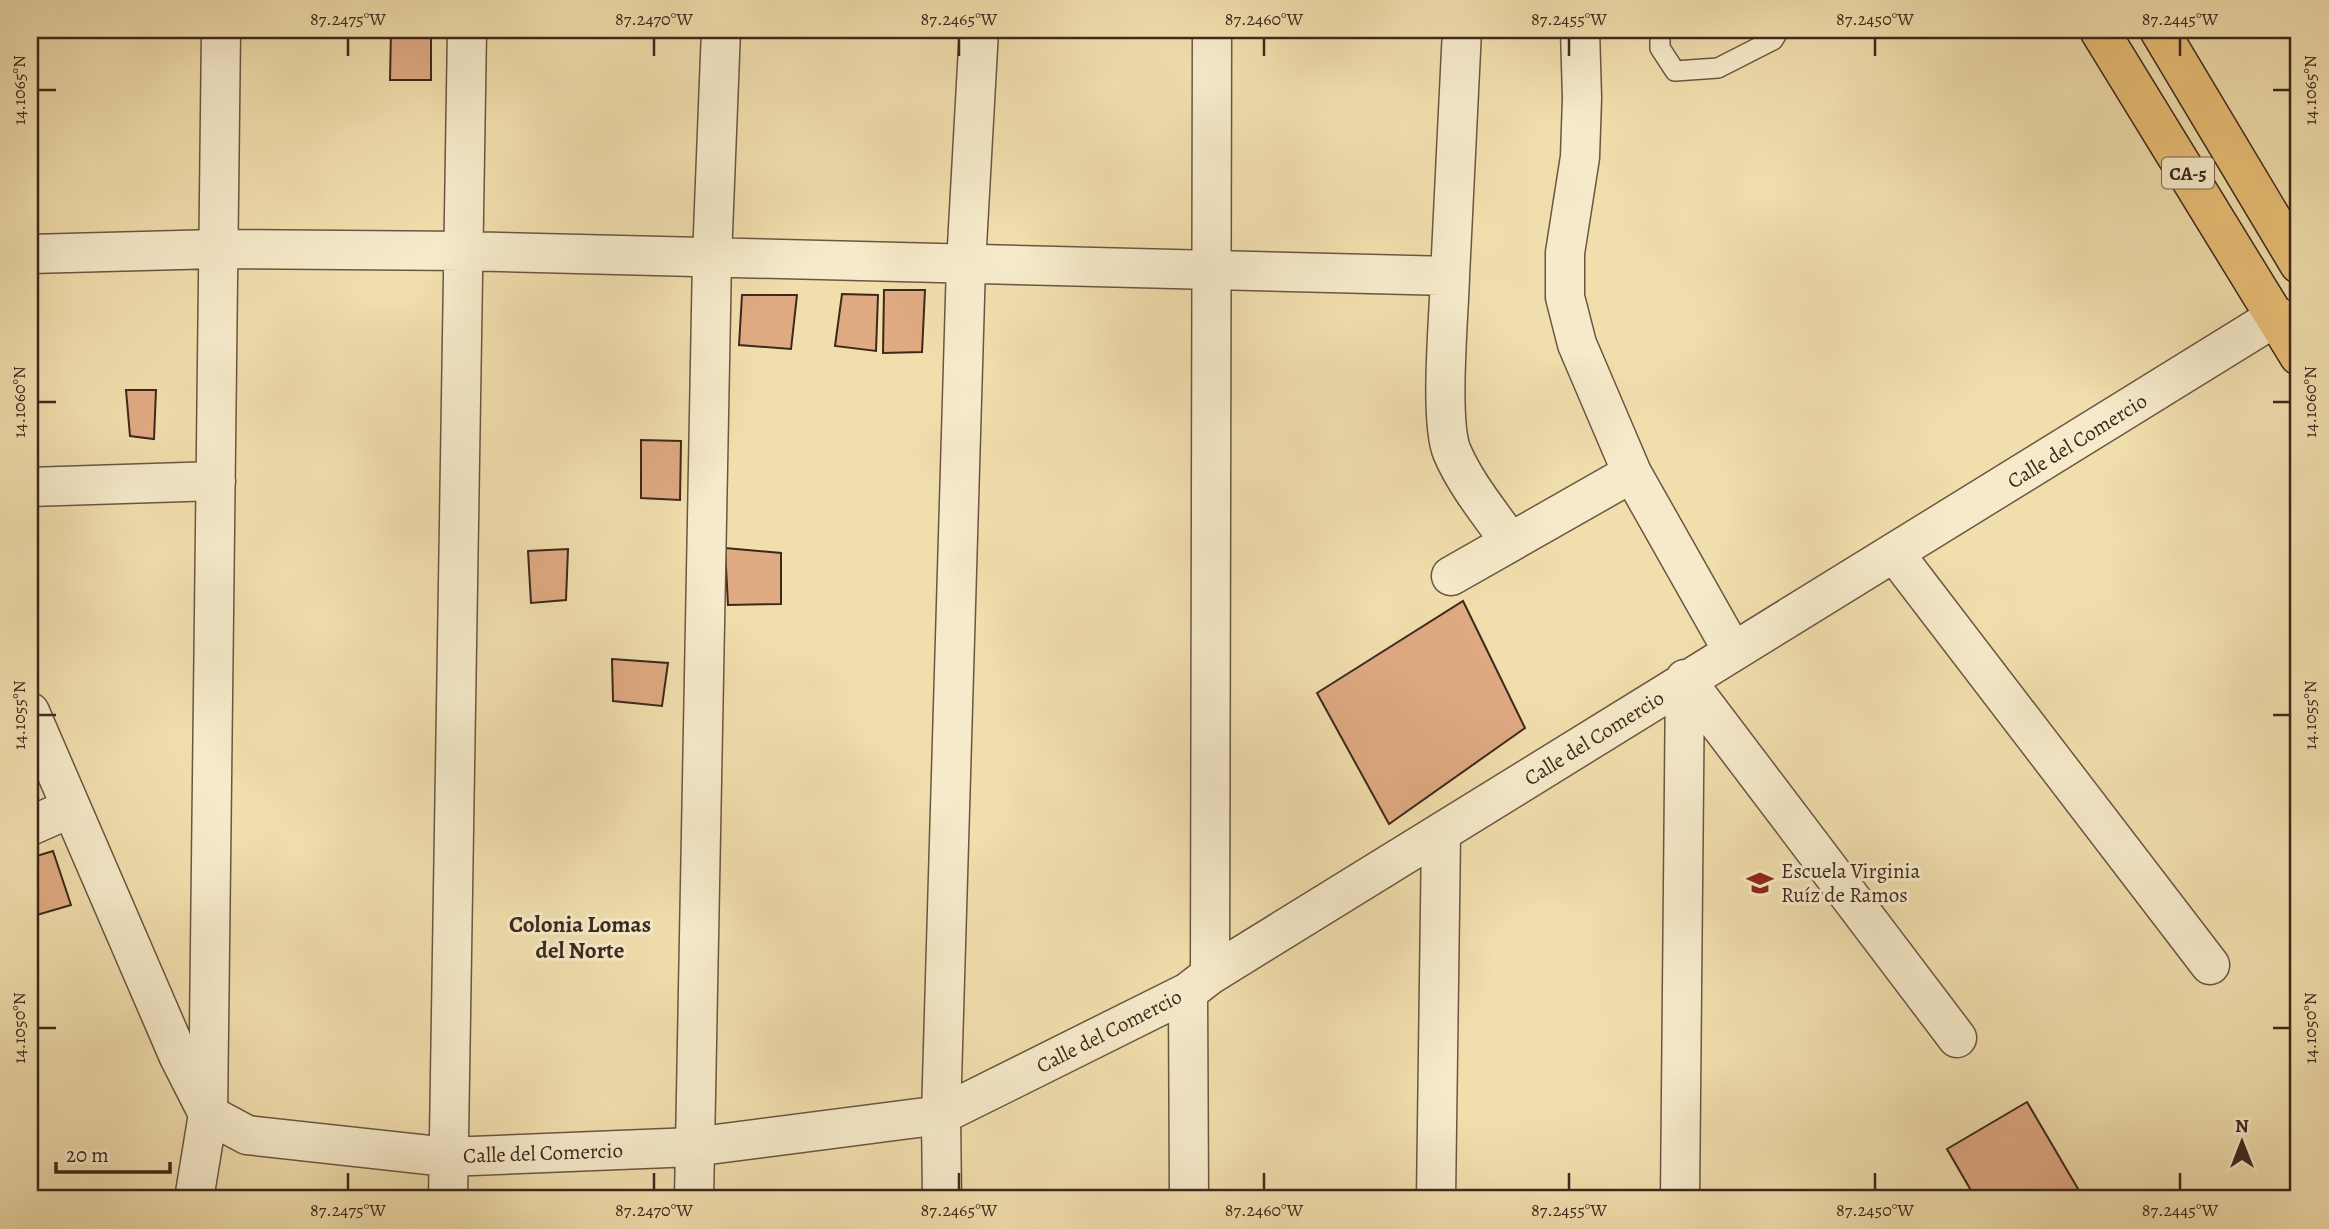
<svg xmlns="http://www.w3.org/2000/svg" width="2329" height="1229" viewBox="0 0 2329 1229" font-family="Alegreya,serif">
<rect width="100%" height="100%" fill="#f1dead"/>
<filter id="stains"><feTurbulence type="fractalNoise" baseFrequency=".00286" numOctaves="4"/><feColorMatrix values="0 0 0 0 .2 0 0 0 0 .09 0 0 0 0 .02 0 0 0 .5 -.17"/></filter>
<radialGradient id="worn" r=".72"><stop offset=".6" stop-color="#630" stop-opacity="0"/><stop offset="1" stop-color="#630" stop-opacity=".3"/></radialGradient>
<path fill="#e0aa83" stroke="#3e281e" stroke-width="2" d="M391 30H431V80H390Z
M884 290H925L922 352 883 353Z
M842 294 878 295 876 351 835 346Z
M742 295H797L791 349 739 345Z
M126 390H156L154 439 130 436Z
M641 440 681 441 680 500 641 498Z
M725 548 781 553V604L728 605Z
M568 549 566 600 531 603 528 551Z
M1463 601 1525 728 1389 824 1317 693Z
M612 659 668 663 662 706 613 701Z
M53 851 71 905 30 917V858Z
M2027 1102 2084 1199H1976L1947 1149Z"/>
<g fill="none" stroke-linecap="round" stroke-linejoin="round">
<g stroke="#6b5642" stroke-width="22">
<path id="lane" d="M1660 30V48L1675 71 1718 68 1773 40 1779 30"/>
</g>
<g stroke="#6b5642" stroke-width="41">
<path id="street" d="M1580 30 1582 98 1580 157 1565 253V297L1577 344 1632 473 1732 650
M30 254 217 249 463 251 1450 276 1462 30
M1450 276C1449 315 1439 421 1452 452 1466 485 1490 513 1510 542
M30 487 216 481
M1895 554 2210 965
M1451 576 1632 473
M1685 679 1957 1038
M30 712 179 1057 208 1114 247 1135 447 1157 693 1147 941 1115 1188 992 1210 975 2277 316
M30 826 69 809
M1210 975 1212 30
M1188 992 1189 1199
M194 1199 208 1114 221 30
M448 1199 467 30
M694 1199 712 258 721 30
M942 1199 941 1115 966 264 979 30
M1436 1199 1441 835
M1680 1199 1685 679"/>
</g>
<g stroke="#3e281e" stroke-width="41">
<path id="highway" d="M2099 30 2299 356
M2159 30 2299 264"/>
</g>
<use href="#lane" stroke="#f6eaca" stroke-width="19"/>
<use href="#street" stroke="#f6eaca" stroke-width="38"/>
<use href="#highway" stroke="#e8bf76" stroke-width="38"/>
</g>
<path fill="none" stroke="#3e281e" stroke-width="2.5" d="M348 38V56M654 38V56M959 38V56M1264 38V56M1569 38V56M1875 38V56M2180 38V56M38 90H56M2273 90H2290M38 402H56M2273 402H2290M38 715H56M2273 715H2290M38 1028H56M2273 1028H2290M348 1173V1190M654 1173V1190M959 1173V1190M1264 1173V1190M1569 1173V1190M1875 1173V1190M2180 1173V1190"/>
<defs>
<g id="school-bare" transform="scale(2.1)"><path d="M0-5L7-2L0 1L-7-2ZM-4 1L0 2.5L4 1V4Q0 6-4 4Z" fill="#8f2418" stroke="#f6eaca" stroke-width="2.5" paint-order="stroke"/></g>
</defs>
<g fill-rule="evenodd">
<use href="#school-bare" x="1760" y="883"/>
</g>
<g text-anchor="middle" stroke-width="6" stroke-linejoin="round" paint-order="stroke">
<rect fill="#f6eaca" stroke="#756252" stroke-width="2" x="2162" y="157.5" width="52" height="31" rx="5"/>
<g font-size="19" font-weight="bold" fill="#3e281e">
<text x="2188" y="180">CA-5</text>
</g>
<g font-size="21" fill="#3e281e" stroke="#f6eaca">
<text transform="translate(2077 441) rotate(-32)" y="7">Calle del Comercio</text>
<text transform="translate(1594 738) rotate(-32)" y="7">Calle del Comercio</text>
<text transform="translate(1109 1031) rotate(-27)" y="7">Calle del Comercio</text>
<text transform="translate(543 1153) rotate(-2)" y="7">Calle del Comercio</text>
</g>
<g font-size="21" fill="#3e281e" stroke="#f6eaca" text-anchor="start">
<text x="1781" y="878">Escuela Virginia<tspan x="1781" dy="24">Ruíz de Ramos</tspan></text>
</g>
<g font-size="23" font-weight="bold" fill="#3e281e" stroke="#f6eaca">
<text x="580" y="932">Colonia Lomas<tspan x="580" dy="26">del Norte</tspan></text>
</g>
</g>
<rect width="2329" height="1229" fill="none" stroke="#f1dead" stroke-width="77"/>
<g transform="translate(2242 1142)" stroke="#f6eaca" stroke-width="5" paint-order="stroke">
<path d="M0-5L12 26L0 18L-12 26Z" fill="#3e281e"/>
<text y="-10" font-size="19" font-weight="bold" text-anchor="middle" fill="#3e281e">N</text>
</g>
<path d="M56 1162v10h114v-10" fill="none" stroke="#3e281e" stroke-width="3.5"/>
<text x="66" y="1162" font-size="21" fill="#3e281e" stroke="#f6eaca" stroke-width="5" paint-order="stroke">20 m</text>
<rect x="38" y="38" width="2252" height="1152" fill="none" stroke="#3e281e" stroke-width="2.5"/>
<g font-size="18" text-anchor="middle" fill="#3e281e">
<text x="348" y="25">87.2475°W</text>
<text x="654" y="25">87.2470°W</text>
<text x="959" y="25">87.2465°W</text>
<text x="1264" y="25">87.2460°W</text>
<text x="1569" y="25">87.2455°W</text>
<text x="1875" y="25">87.2450°W</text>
<text x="2180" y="25">87.2445°W</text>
<text transform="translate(19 90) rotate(-90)" y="6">14.1065°N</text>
<text transform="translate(2310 90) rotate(-90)" y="6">14.1065°N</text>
<text transform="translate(19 402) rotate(-90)" y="6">14.1060°N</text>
<text transform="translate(2310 402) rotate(-90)" y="6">14.1060°N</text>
<text transform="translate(19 715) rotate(-90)" y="6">14.1055°N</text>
<text transform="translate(2310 715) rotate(-90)" y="6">14.1055°N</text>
<text transform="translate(19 1028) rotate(-90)" y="6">14.1050°N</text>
<text transform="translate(2310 1028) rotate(-90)" y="6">14.1050°N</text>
<text x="348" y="1216">87.2475°W</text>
<text x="654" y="1216">87.2470°W</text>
<text x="959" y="1216">87.2465°W</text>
<text x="1264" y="1216">87.2460°W</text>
<text x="1569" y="1216">87.2455°W</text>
<text x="1875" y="1216">87.2450°W</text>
<text x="2180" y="1216">87.2445°W</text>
</g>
<rect width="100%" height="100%" filter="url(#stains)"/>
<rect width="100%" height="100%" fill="url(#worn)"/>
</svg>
